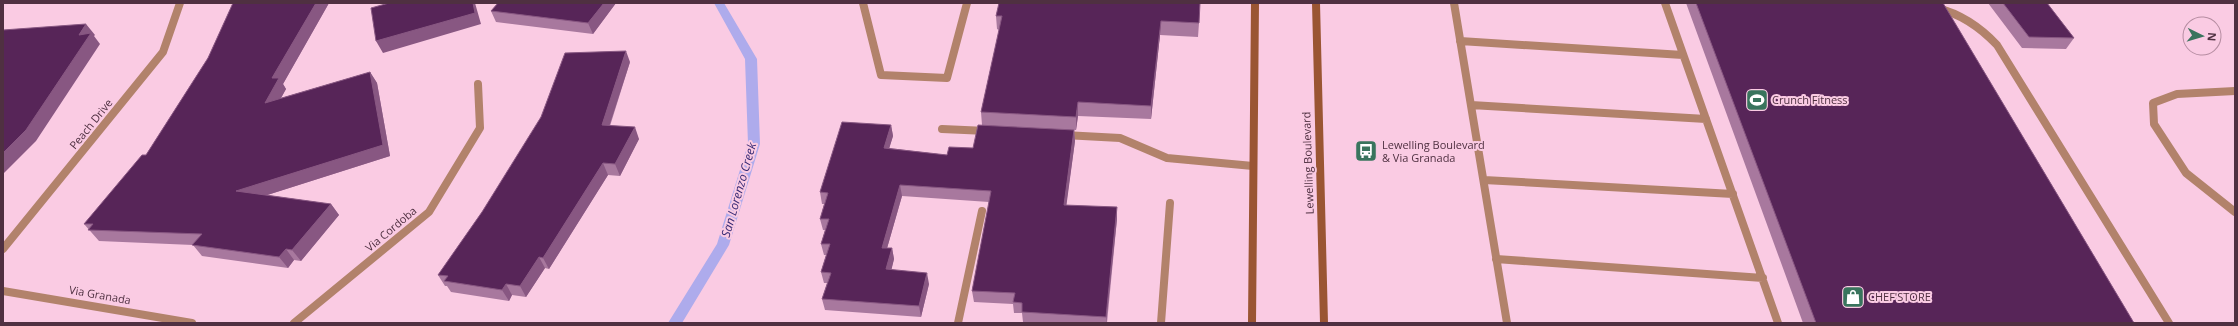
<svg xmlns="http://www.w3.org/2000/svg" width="2238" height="326" viewBox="0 0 2238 326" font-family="'Open Sans',sans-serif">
<rect width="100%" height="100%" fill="#facbe3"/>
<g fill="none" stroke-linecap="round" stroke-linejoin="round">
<path fill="#aeabec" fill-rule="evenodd" d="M714 3H724L757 59 760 144 729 245 682 323H668L717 244 748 144 745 59Z"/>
<path stroke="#b2826b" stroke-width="8" d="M863 3 881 75 947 78 967 3
M1454 3 1507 323
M1665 3 1778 323
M1937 8C1961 14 1980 27 1997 45L2169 323
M1460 41 1683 55
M2235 91 2177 94 2153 103 2154 124 2186 173 2235 212
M1471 105 1706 119
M942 129 987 131
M1064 135 1120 138 1167 158 1253 166
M1484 180 1733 194
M1496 259 1763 278
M958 323 982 211
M1161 323 1170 203"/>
<path stroke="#b2826b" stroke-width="8" d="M3 249 163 52 180 3
M3 291 192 323
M294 323 429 212 480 128 478 84"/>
<path stroke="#9a5533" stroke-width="8" d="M1316 3 1324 323
M1252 323 1255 3"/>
</g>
<path fill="#a8789e" d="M233 3H329L283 84 286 89 281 98 370 72 377 83 390 156 267 195 331 204 339 215 301 261 294 260 288 268 202 256 193 245 99 241 84 224 146 155 208 58Z
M498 3H616L593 34 496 22 491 11Z
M999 3 1199 23 1198 37 1160 35 1151 119 1078 116 1076 130H1074L1075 141 1066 205 1117 219 1107 323H1033L1023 322 1022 313H1014L1013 304 974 302 972 291 989 202 902 196 887 248H892L894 259 891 270 929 284 921 317 825 310 822 299 827 283H824L821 272 826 255H824L821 244 825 230H823L820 219 824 204H822L820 192 891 125 893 136 889 148 947 155 973 148 982 125 981 112 999 30 997 29 996 16Z
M1686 3H1943L2134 323H1803Z
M1988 3H2047L2074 38 2066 49 2022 48Z
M630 62 610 126 639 139 620 176 608 175 549 269 545 268 526 297 512 295 509 301 451 292 447 286H445L438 275 482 212Z"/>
<path fill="#885782" d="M316 3H329L283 84 286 89 272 114 265 103 272 78Z
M473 3H475L481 24 383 53 376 41Z
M604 3H616L593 34 588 23Z
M1161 21 1160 35 1151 119V106Z
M86 24 95 35 94 36 100 44 36 141 3 174V153Z
M626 51 630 62 606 136 602 125Z
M370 72 377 83 390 156 245 202 236 191Z
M1078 102V116L1076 130V117Z
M891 125 893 136 886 159 884 148Z
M635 127 639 139 620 176 615 164Z
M1074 130 1075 141 1065 216 1064 205Z
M603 163 608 175 549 269 543 258Z
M900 185 902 196 884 259 882 248Z
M331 204 339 215 301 261 292 250Z
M1117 207V219L1106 323V317Z
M892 248 894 259 889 280 886 269Z
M286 249 294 260 288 268 279 257Z
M539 257 545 268 526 297 520 286Z
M927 273 929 284 921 317 919 306Z
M506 284 512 295 509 301 502 290Z"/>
<path fill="#572558" stroke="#885782" d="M233 3H316L272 78H279L265 103 370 72 383 145 236 191 331 204 292 250 286 249 279 257 192 245 202 234 88 230 93 224H84L142 155H146L208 58Z
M389 3H473L475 13 376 41 371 8Z
M498 3H604L588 23 491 11Z
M999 3H1200L1199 23 1161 21 1151 106 1078 102 1076 117 981 112 1002 16H996Z
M1696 3H1943L2134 323H1816Z
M2003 3H2047L2074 38 2029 37Z
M86 24 79 35 91 33 26 130 3 153V88L4 87H3V30Z
M626 51 602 125 635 127 615 164 603 163 543 258 539 257 520 286 506 284 502 290 444 281 448 276 438 275 482 212 541 117 565 53Z
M842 122 891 125 884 148 947 155 949 147 973 148 978 125 1074 130 1064 205 1117 207 1106 317 1022 312V303L1013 302 1015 293 972 291 991 191 900 185 882 248H892L886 269 927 273 919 306 822 299 831 273 821 272 830 244H821L829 219H820L828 193 820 192Z"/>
<defs>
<g id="stadium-square" transform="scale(1.15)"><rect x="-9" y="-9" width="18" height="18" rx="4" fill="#39745d" stroke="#facbe3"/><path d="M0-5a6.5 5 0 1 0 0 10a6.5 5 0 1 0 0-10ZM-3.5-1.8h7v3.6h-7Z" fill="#fff"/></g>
<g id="bus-square" transform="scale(1.15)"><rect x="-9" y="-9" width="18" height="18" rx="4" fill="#39745d" stroke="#facbe3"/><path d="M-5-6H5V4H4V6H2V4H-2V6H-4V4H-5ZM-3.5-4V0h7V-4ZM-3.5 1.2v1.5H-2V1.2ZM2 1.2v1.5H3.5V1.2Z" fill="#fff"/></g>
<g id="shop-square" transform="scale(1.15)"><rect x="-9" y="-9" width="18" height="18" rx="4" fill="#39745d" stroke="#facbe3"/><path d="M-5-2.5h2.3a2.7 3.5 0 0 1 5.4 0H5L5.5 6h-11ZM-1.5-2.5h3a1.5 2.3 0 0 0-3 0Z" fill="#fff"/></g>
</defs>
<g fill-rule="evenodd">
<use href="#stadium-square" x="1757" y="100"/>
<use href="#bus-square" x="1366" y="151"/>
<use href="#shop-square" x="1853" y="297"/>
</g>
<g text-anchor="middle" stroke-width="4" stroke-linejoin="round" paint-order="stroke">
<g font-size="11" fill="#4f3041" stroke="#facbe3" text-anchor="start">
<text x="1772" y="104">Crunch Fitness</text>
<text x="1382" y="149">Lewelling Boulevard<tspan x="1382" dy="13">&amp; Via Granada</tspan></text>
<text x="1868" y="301">CHEF'STORE</text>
</g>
<g font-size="11" fill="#4f3041" stroke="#facbe3">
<text transform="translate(91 124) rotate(-51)" y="4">Peach Drive</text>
<text transform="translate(1308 163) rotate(-92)" y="4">Lewelling Boulevard</text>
<text transform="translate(391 229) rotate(-40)" y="4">Via Cordoba</text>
<text transform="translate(100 295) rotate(10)" y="4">Via Granada</text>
</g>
<g font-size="12" font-style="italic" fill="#362973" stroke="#facbe3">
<text transform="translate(739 190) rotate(-74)" y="4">San Lorenzo Creek</text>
</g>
</g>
<rect width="2238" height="326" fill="none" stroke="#4f3041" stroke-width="8"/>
<g transform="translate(2202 36) rotate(95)"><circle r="19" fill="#facbe3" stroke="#b68da2"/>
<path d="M0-3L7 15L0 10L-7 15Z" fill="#39745d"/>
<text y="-6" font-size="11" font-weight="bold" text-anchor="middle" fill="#4f3041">N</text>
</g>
</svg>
